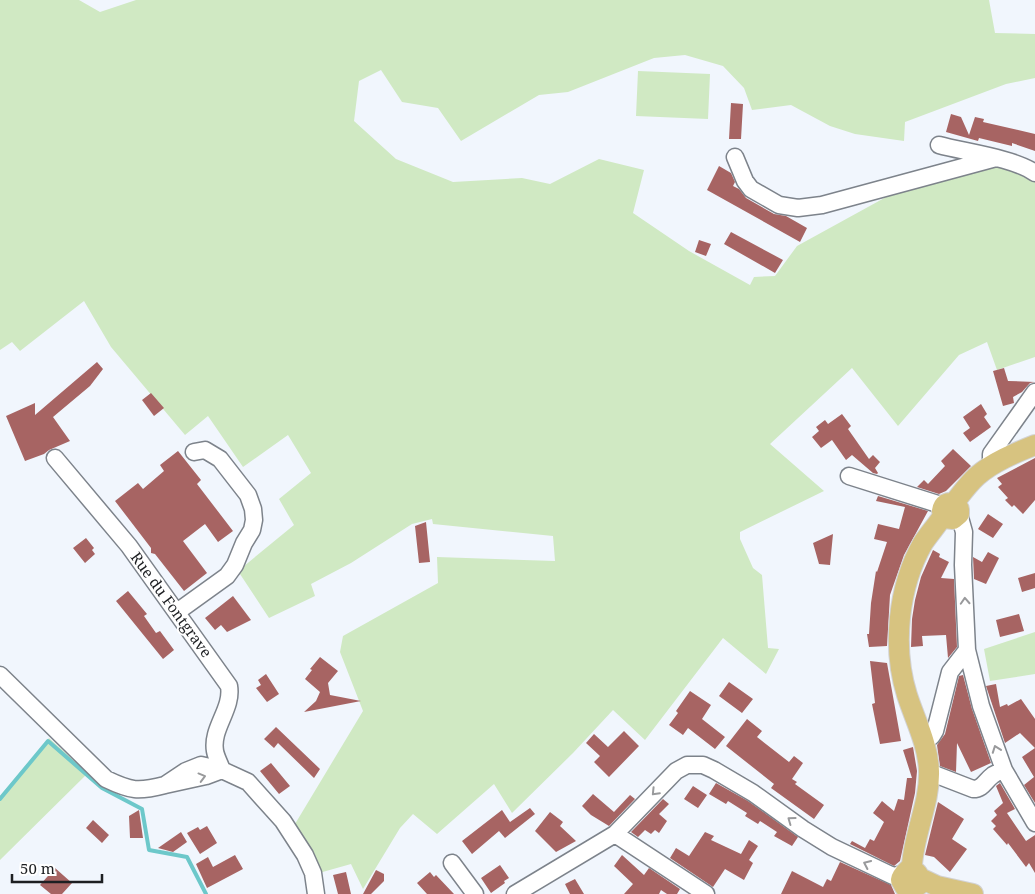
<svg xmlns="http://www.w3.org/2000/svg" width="1035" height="894" viewBox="0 0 1035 894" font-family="'Noto Serif',serif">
<rect width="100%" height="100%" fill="#f1f6fd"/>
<path fill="#d0e9c3" d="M0 0H79L100 12 136 0H989L995 33 1035 34V78L1006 84 905 122 904 141 855 134 830 126 791 105 752 110 744 88 723 66 685 55 654 58 568 92 539 95 461 141 438 108 402 102 381 70 359 81 354 121 396 159 453 182 522 178 550 184 599 159 644 170 633 213 689 251 750 285 754 277 775 276 797 246 888 196 987 167 1010 168 1035 179V357L997 370 987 342 959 355 898 426 852 368 770 444 824 491 740 532V539L753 568 762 575 768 648 779 649 766 674 723 638 645 740 613 710 573 753 512 813 494 784 437 834 413 814 400 828 363 889 351 864 319 873 315 855 295 824 363 711 340 652 343 636 438 583 437 557 555 561 553 536 433 524 432 519 412 524 351 563 311 584 315 596 269 618 238 571 294 525 279 499 311 473 288 435 243 467 208 416 185 435 111 347 84 301 20 351 12 342 0 350Z
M638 71 710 74 708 119 636 116Z
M1035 632V674L990 681 984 649Z
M49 738 88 773 0 860V796Z"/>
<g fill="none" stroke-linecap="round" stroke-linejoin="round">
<path stroke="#6dc8ca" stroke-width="4" d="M0 799 48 741 102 788 142 809 149 850 187 857 206 894"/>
</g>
<path fill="#a76463" d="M731 103 743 104 741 139H729Z
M951 114 961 117 969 135 975 117 984 119 983 122 1035 134V151L1012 143V146L979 138 978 141 946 132Z
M719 166 731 173 735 182 733 186 739 189 746 198 774 214 786 216 807 228 800 242 707 190Z
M731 232 783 260 775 273 724 244Z
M699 240 711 244 706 256 695 252Z
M97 362 103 369 90 386 53 417 70 441 49 450 44 454 25 461 6 416 35 403V415Z
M1004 368 1008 381 1035 382 1030 383 1022 392 1013 397 1014 403 1003 406 993 371Z
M151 393 164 408 154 416 142 400Z
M981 404 987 414 984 417 991 427 970 442 963 433 970 428 963 417Z
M842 414 851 426 848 429 869 459 873 455 880 462 875 468 878 473 877 474 873 473 852 455 846 460 832 440 821 448 812 437 819 431 816 427 825 420 828 424Z
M953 449 971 466 946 491 939 494 917 487 924 480 928 484 945 466 941 461Z
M178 451 201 480 197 484 233 531 218 542 205 524 183 541 207 573 184 591 155 554 151 553V548L115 501 138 483 143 489 164 471 160 465Z
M1035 458V500L1023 514 1014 505 1012 507 1005 500 1008 498 998 487 1002 484 997 478Z
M878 496 928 511 904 555 890 595 887 646 869 647 867 634H869L871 603 876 571 877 572 887 542 874 539 878 524 899 529 905 507 876 501Z
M988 514 1003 524 993 538 978 529Z
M426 522 430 562 419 563 415 526Z
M833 534 830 565 819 564 813 543Z
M86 538 94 548 92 550 95 554 85 563 73 548Z
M933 550 940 554 939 557 949 562 941 578 954 579 957 647 948 658 946 635 922 636 923 646 911 647 912 619 915 600 921 577Z
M988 552 999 558 986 584 974 579 973 557 982 562Z
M1035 573V588L1022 592 1018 578Z
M128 591 147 614 144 616 156 633 160 631 174 650 163 659 116 601Z
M233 596 251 620 227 632 221 625 215 630 205 618Z
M1019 614 1024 631 1000 637 996 620Z
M320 657 338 671 328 683 330 695 361 701 304 712 316 701 320 692 305 679 312 670 310 669Z
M870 661 887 663 901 741 880 744 872 704 875 703Z
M266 674 279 694 267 702 256 688 261 685 258 680Z
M963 675 972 709 991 763 971 772 957 743 956 772 940 766 937 745 945 734 959 676Z
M729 682 753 699 742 713 719 696Z
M996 684 1000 707 1007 704 1008 706 1021 699 1035 719V803L1024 785 1034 777 1022 757 1035 748 1020 733 1005 743 986 686Z
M690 691 711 705 702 719 725 737 715 749 688 728 683 735 669 725 678 713 676 711Z
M747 719 762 731 757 737 789 762 794 756 803 763 792 779 797 782 795 784 824 805 814 819 771 788 774 784 726 746Z
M276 727 320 769 314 778 278 743 274 748 264 739Z
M624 731 639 746 609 777 594 762 600 756 586 743 594 734 608 747Z
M913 747 917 771 915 793 900 861 894 866 850 844 852 841 865 848 870 839 874 841 884 822 873 813 882 801 894 811 898 799 904 800 907 778H912L903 750Z
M271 763 290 786 279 794 260 771Z
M716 783 748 801 798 837 792 846 774 836 777 832 760 821 758 824 745 816 747 813 728 801 726 804 709 794Z
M1000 783 1015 809 1007 813 1026 841 1035 835V873L1029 863 1026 867 1008 843 1007 845 993 829 996 826 991 821 997 815 994 811 1003 803 996 786Z
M693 786 707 795 698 808 684 799Z
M593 794 614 812 630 795 635 799 609 826 591 815 582 806Z
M663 799 669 804 659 814 667 821 659 833 655 830 651 834 645 830 638 837 631 832Z
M938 802 964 819 952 839 967 849 950 872 934 857 925 855Z
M530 808 535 814 505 838 499 831 472 854 462 841 502 810 510 822Z
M139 810 143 838H130L129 816Z
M550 812 563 822 560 826 576 841 556 852 535 831Z
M93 820 109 835 102 843 86 828Z
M207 826 217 843 200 854 187 833 198 827 200 830Z
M181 832 187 842 173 852 158 848Z
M705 832 714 836 711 840 741 854 749 840 758 846 749 860 753 863 744 880 725 869 713 887 670 858 676 848 689 856Z
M235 855 243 869 207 888 196 864 208 857 213 867Z
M622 855 644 875 649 868 680 889 677 894H667L661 890 659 894H624L633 884 614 866Z
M840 862 891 885 895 894H781L792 871 823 887 827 879 831 881Z
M500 865 509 878 504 881 505 883 491 893 481 878Z
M55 868 72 883 62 894H51L40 885Z
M376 870 384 874V881L371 894H363Z
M346 872 351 894H338L333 875Z
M430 872 434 877 436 875 454 894H427L417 883Z
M575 879 584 894H570L565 884Z"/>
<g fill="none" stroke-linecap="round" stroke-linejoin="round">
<g stroke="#7d838b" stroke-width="19">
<path id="minor" d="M939 145C965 152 1014 158 1035 173
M735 157 745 181 751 189 779 205 798 208 822 205 996 158
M55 458 129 546 229 686C233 709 211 728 215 751 216 757 220 764 222 770
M991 466V454L1035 392
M849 476 944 506
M959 514 964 532 963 565 967 650 981 706 1004 770 1035 823
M177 612 227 576 235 565 244 543 252 530 254 520 253 509 248 495 220 459 205 450 194 452
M0 675 106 779C131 791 138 792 165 785
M924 742 932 736 935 731 950 672 967 650
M222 770 206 776 165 785 186 771 201 765 222 770 248 782 283 821 305 855 313 873 316 894
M929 772 973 789C983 789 985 781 993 775 996 773 1001 771 1004 770
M615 834 706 894
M452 863 475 894
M515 894 615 834 676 771 687 765H703L714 770 753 793 803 829 832 847 893 876 903 874"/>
</g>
<g stroke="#d2d2d3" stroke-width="22">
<path id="major" d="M954 503 959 509V514L953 519 945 518 942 511C943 504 947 502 954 503 961 494 968 484 977 476 993 462 1015 453 1035 445
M908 871 917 873 920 878V884L913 889 905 887 901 880C902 873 909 871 912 865 914 833 930 803 929 771 928 744 915 720 907 695 892 647 898 587 923 543 929 534 937 525 943 516
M920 878 937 886 973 894"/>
</g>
<use href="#minor" stroke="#fff" stroke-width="16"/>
<use href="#major" stroke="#d7c380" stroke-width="20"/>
</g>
<defs><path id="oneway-chevron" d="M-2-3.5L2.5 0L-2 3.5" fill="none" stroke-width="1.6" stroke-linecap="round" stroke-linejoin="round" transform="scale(1.25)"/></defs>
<g stroke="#999a9c">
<use href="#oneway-chevron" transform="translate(965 601) rotate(-93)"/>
<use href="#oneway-chevron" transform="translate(996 749) rotate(-110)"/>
<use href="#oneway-chevron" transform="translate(202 777) rotate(-15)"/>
<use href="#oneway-chevron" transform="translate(655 792) rotate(134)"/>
<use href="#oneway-chevron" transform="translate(791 820) rotate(-144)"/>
<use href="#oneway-chevron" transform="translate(867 864) rotate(-155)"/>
</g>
<g text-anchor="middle" stroke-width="4" stroke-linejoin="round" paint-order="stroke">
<g font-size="15" fill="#1d1f22" stroke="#fff">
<text transform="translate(171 605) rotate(54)" y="5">Rue du Fontgrave</text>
</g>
</g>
<path d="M12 874v8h90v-8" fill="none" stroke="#1d1f22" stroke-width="2.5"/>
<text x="20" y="874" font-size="15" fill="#1d1f22" stroke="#ffffff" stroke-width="4" paint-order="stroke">50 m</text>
</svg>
